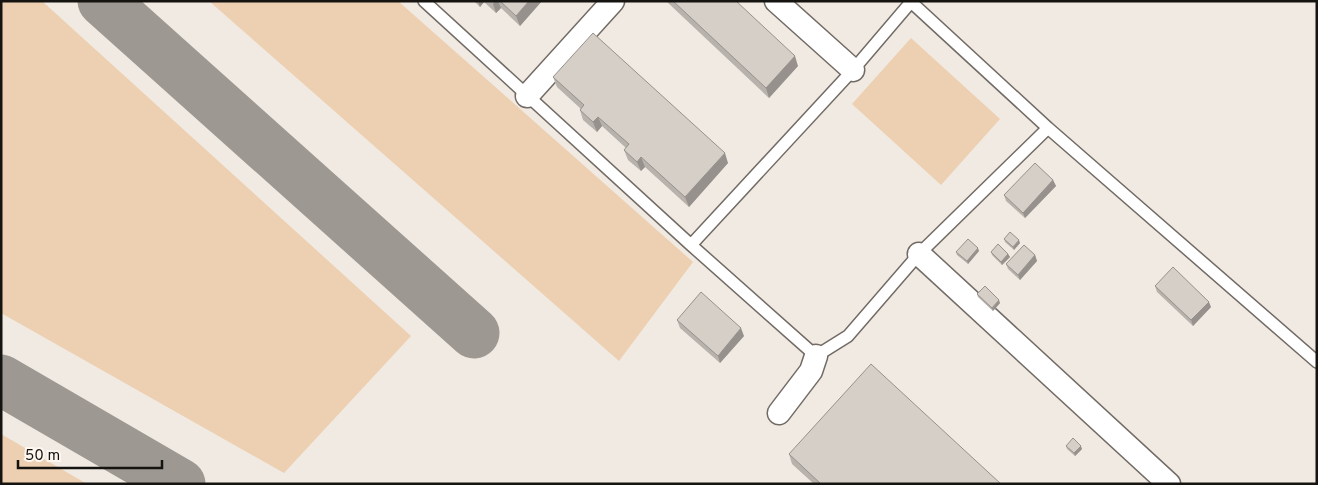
<svg xmlns="http://www.w3.org/2000/svg" width="1318" height="485" viewBox="0 0 1318 485" font-family="Overpass,sans-serif">
<rect width="100%" height="100%" fill="#f1eae2"/>
<path fill="#edcfb1" d="M1 1H42L411 336 284 473 1 313Z
M209 1H398L693 262 619 361Z
M911 38 1000 119 941 185 852 104Z
M1 434 87 484H1Z"/>
<g fill="none" stroke-linecap="round" stroke-linejoin="round">
<path stroke="#9d9892" stroke-width="51" d="M103 1 474 333
M1 380 180 484"/>
<g stroke="#726b65" stroke-width="14">
<path id="service" d="M424 1 691 245 816 356 848 336 919 254 1048 128
M910 1 1048 128 1317 362
M691 245 853 70 911 2"/>
</g>
<g stroke="#726b65" stroke-width="25">
<path id="minor" d="M776 1 853 70
M527 96 613 1
M919 254 1169 484
M779 413 811 371 816 356"/>
</g>
<use href="#service" stroke="#fff" stroke-width="11"/>
<use href="#minor" stroke="#fff" stroke-width="22"/>
</g>
<path fill="#b8b2ac" d="M474 1H542L520 26 501 8 496 13 484 2 480 7Z
M666 1H736L798 66 769 98Z
M553 77 728 163 689 207 645 167 641 171 628 160 624 150 626 148 602 126 597 132 583 120 580 110 581 109 557 87Z
M1053 180 1056 186 1025 218 1006 201 1004 195Z
M1004 239 1020 243 1014 250 1005 242Z
M979 251 968 264 957 255 956 252Z
M991 252 1008 254 1010 257 1002 265 992 255Z
M1035 255 1037 261 1020 280 1008 269 1006 264Z
M1155 286 1211 307 1193 326 1157 292Z
M977 294 1000 303 993 311 978 297Z
M677 320 744 336 720 363 680 328Z
M1066 446 1082 449 1075 456 1067 449Z
M789 454 1001 484H814L792 464Z"/>
<path fill="#96918c" d="M478 1H484V2L480 7Z
M495 1H498L501 8 496 13 493 4Z
M529 1H542L520 26 516 16Z
M795 56 798 66 769 98 766 88Z
M598 117 602 126 597 132 593 122Z
M725 153 728 163 689 207 685 197Z
M641 157 645 167 641 171 637 162Z
M1053 180 1056 186 1025 218 1023 213Z
M1019 240 1020 243 1014 250 1013 247Z
M978 248 979 251 968 264 967 261Z
M1008 254 1010 257 1002 265 1001 262Z
M1035 255 1037 261 1020 280 1018 275Z
M999 300 1000 303 993 311 992 308Z
M1209 302 1211 307 1193 326 1191 320Z
M741 328 744 336 720 363 718 356Z
M1081 446 1082 449 1075 456 1074 453Z"/>
<path fill="#d6cfc8" stroke="#96918c" d="M500 1H529L516 16Z
M673 1H736L795 56 766 88Z
M593 33 725 153 685 197 641 157 637 162 624 150 629 144 598 117 593 122 580 110 584 105 553 77Z
M1035 163 1053 180 1023 213 1004 195Z
M1010 232 1019 240 1013 247 1004 239Z
M968 239 978 248 967 261 956 252Z
M998 244 1008 254 1001 262 991 252Z
M1024 245 1035 255 1018 275 1006 264Z
M1173 267 1209 302 1191 320 1155 286Z
M985 286 999 300 992 308 977 294Z
M701 292 741 328 718 356 677 320Z
M871 364 1001 484H821L789 454Z
M1073 438 1081 446 1074 453 1066 446Z"/>
<rect width="1318" height="485" fill="none" stroke="#161411" stroke-width="5"/>
<path d="M18 460v8h144v-8" fill="none" stroke="#161411" stroke-width="2.5"/>
<text x="25" y="460" font-size="15" fill="#161411" stroke="#fef7f0" stroke-width="4" paint-order="stroke">50 m</text>
</svg>
